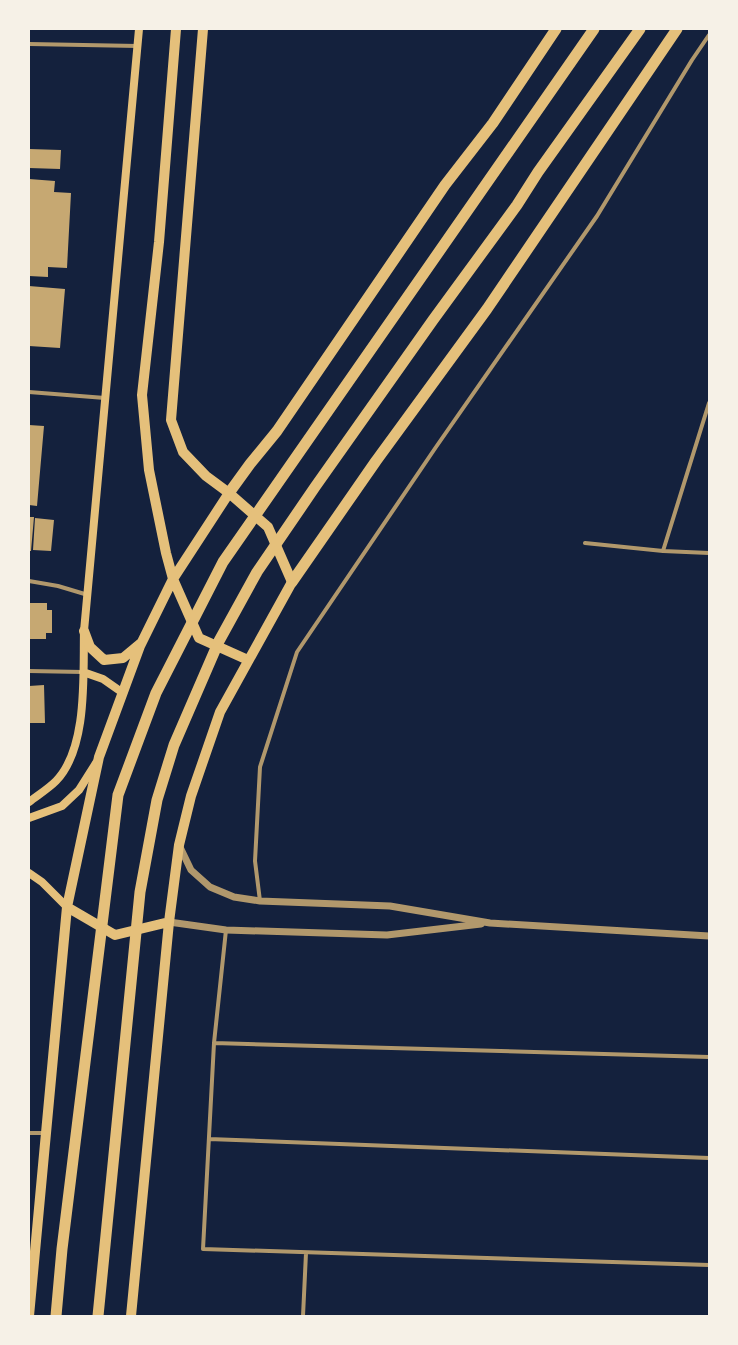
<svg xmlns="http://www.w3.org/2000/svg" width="738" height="1345" viewBox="0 0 738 1345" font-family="'PT Sans Narrow',sans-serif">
<rect width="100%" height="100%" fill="#14213d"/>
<path fill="#c6a872" d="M29 149 61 150 60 169 29 168Z
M29 179 55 181 54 192 71 193 67 268 48 267V277L29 276Z
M29 286 65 289 60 348 29 346Z
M29 425 44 426 37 506 29 505Z
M29 517H34L31 551H29Z
M35 518 54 520 51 551 33 550Z
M29 603H47V610H52V633H46V639H29Z
M44 685 45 723H29V686Z"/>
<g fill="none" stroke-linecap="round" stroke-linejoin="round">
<path stroke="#b1986c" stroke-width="4" d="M29 44 138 46
M29 392 105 398
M585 543 663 551 709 553
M663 551 709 403
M29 581 58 586 88 595
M29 671 83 672
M260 901 255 861 260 767 297 652 436 447 597 216 692 60 709 35
M226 930 214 1043 203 1249 709 1265
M214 1043 709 1057
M29 1133H46
M209 1139 709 1158
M303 1316 306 1253"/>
<path stroke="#b1986c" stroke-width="7" d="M179 845 191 870 210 887 234 897 260 901 390 906 490 923 709 936
M169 922 226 930 387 935 481 924"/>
<path stroke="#e5c07b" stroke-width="8" d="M83 672 103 679 123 693
M29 802C38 795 48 789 56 781 88 748 83 675 84 631L139 29
M29 818 62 806 79 790 96 763
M29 873 42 882 67 907"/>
<path stroke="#e5c07b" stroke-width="10" d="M176 29 159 242 142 395 149 470 166 553 173 579 199 638 248 660
M84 631 90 647 104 660 123 658 141 643
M67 907 115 935 169 922 179 845 191 796 220 712 292 582 268 527 229 493 206 476 183 452 171 420 203 29
M29 1316 67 907 99 757 140 646 173 579 229 493
M131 1316 169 922"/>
<path stroke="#e5c07b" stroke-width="11" d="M229 493 250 464 277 431 445 185 493 123 556 29
M292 582 376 461 487 309 677 29
M56 1316 62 1249 118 795 156 693 223 562 594 29
M98 1316 140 892 157 800 174 745 219 641 257 572 315 487 433 320 517 205 538 172 640 29"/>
</g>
<rect width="738" height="1345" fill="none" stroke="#f6f1e7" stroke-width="60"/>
</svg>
